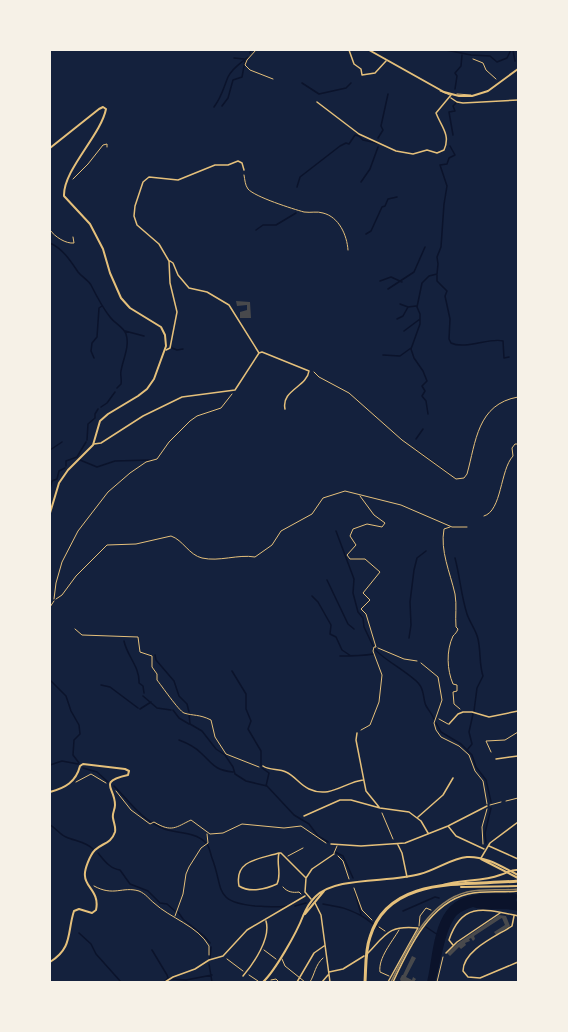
<svg xmlns="http://www.w3.org/2000/svg" width="568" height="1032" viewBox="0 0 568 1032" font-family="Merriweather,serif">
<rect width="100%" height="100%" fill="#14213d"/>
<path fill="#0b132b" d="M513 893 518 895 516 900 518 904V911C504 907 486 912 473 907 467 909 461 911 456 916 444 931 441 964 435 982H427C434 955 432 907 466 897 481 892 498 894 513 893Z"/>
<g fill="none" stroke-linecap="round" stroke-linejoin="round">
<path stroke="#0b132b" stroke-width="1.5" d="M446 50 471 55 490 56 497 62 507 58 511 50
M511 50H513L515 61
M250 53 251 50
M234 58 244 59
M302 83 319 94 346 88 351 83
M455 89 457 76 455 73 461 66 462 55
M222 106 228 98 233 80 242 77 245 61
M214 107C222 96 223 89 228 77 232 68 241 63 248 57
M453 135 449 112 455 111 453 106 456 103
M378 138 383 130 381 126 388 94
M361 182 370 169 378 147
M297 187 300 177 340 146 346 143 349 144 355 135 359 136 363 140 377 143
M256 230 263 225H276L296 213
M366 234 371 231 382 207 385 206 388 199 397 197
M50 243C63 249 70 260 78 272 82 277 88 280 91 285 97 297 102 307 110 317 115 324 123 326 126 334 130 346 123 359 121 371 120 375 122 379 121 384L117 388
M437 275V281L447 291 445 296 450 319 449 339 451 343C465 350 491 337 503 341L504 358 509 357
M380 281 391 277 402 282
M388 289 414 272 425 247
M400 304 408 307
M397 319 403 316 408 307 416 306
M125 331 144 336
M404 331 420 319
M172 348 177 350 183 349
M383 355 400 356 411 348
M94 358 91 351 92 343 97 337 99 308 102 306
M101 407 107 403 115 392
M428 414 426 401 422 396 425 391 422 386 427 381 423 371 414 358 411 349 420 324V314L417 307 422 283 429 276 437 274 438 264 437 257 441 247 444 204 447 186 440 165 447 164 449 158 455 155 450 146
M416 439 423 429
M87 440 88 424 95 418V414L98 409
M415 449 450 474
M50 450 62 442
M80 460 97 467 115 461 150 460
M66 466V461L77 457 86 442
M50 489 52 481 57 479 59 471 65 468
M336 531 354 579 353 593 358 612 363 618 364 627 373 646
M455 558C460 577 461 595 467 614 470 623 476 630 478 639 481 652 479 664 483 676L477 688 474 711
M327 580 348 624 354 629
M312 596 318 602 331 625 330 634 336 637 342 650 351 656
M409 638 411 625 410 602 414 570 417 558 426 551
M124 641C127 656 140 667 139 683L143 686 144 693
M374 648C379 657 410 673 419 684 424 690 423 696 425 703 426 708 432 713 434 719
M155 655 156 660 174 681 179 696 187 704 189 712
M340 656C352 656 361 656 374 654
M232 671 246 694V709L251 721 248 729 261 751V766
M50 680 66 696 71 711 79 725 80 734 74 740 73 755 79 763
M101 685 110 687 138 708
M143 696 157 708 171 710
M140 709 151 702
M173 710 179 718 189 724
M189 714 190 724 202 731 216 749 225 755 233 767 235 774 246 781 267 786 294 815 309 824 318 836 328 842
M436 723 441 732 461 744 472 755 476 767 486 780 491 802
M179 740C187 743 195 747 201 753 213 764 214 770 233 772
M468 749 472 744 469 732 473 714
M50 765 62 761 78 764
M83 768 97 772 108 782
M262 768 269 773 266 786
M114 786C128 800 142 820 162 828 175 834 194 831 205 842 210 846 210 853 212 858 224 889 213 902 255 906 263 906 280 908 287 906
M50 825C56 828 60 835 66 837 75 841 86 842 93 849
M486 843 485 833 491 808
M335 852 343 856 353 878
M98 853C104 860 110 869 120 870L130 884 148 891 160 903 167 904 175 911
M355 892 361 914
M323 904C340 907 344 907 360 915 368 919 375 927 384 930
M295 906 306 903
M403 911 435 897 439 898
M178 912 183 919
M184 920 204 936 210 943
M426 927 438 935
M79 933 91 944 96 954 121 982
M152 950 167 975 168 978 164 982
M210 959 211 947
M209 964 212 982
M172 979 186 980 212 975"/>
</g>
<path fill="#48494c" d="M236 301 250 302 251 318H240V312L247 310V305L237 306Z
M499 915 506 916 510 926 496 935 494 932 505 925 502 918 500 919 474 936 475 939 473 941 471 938 469 939 470 941 465 943 466 945 461 949 459 947 450 956 447 953 458 943Z
M412 956 416 958 406 977 412 980 413 977 416 979 414 982H401L400 979 402 975H403Z"/>
<g fill="none" stroke-linecap="round" stroke-linejoin="round">
<path stroke="#e5c07b" stroke-width="1" d="M256 50 247 60 245 65 250 70 273 79
M473 59 483 63 486 70 496 79
M244 175C245 180 245 185 248 189 255 197 293 209 304 212 311 213 317 211 323 213 339 217 347 235 348 250
M73 179 88 164 103 145 107 144V147
M314 372 319 377 349 393 402 440 456 479 464 478 467 474C476 442 477 404 518 397
M360 496 374 515 385 523 382 527 367 524 353 529 350 536 356 545 347 555 350 559H365L380 572 363 593 370 600 361 609 366 614 376 647H374L373 651 382 675 379 702 370 725 361 730
M484 516C502 511 500 470 513 456L512 448 515 444H518
M450 527 444 529C440 551 450 572 455 594 457 605 455 616 456 627L458 629C457 632 455 634 453 636 446 651 447 670 453 684L457 685V691L453 692 454 704 460 709
M54 599 56 583 62 562 78 531 108 492 130 473 146 462 157 459 169 442 190 421 197 416 221 408 232 394
M56 599 62 595 76 576 107 545 136 544 171 536C183 540 189 555 202 558 219 562 238 554 255 557L272 545 281 531 312 514 323 498 345 491 401 505 452 527H467
M75 629 82 635 138 637 140 652 152 656V667L157 674V680C161 685 179 711 184 713 193 716 199 714 211 720L215 737 226 754 259 767
M378 648 404 659 417 661
M491 752 486 741 505 740 518 732
M76 782 91 774 106 783
M116 791 131 810 150 824 154 822C172 833 176 827 191 820L210 834 223 833 242 824 284 828 301 826 326 843
M490 805 501 802
M382 813 393 839
M483 844 482 827 487 809
M338 856 343 861 349 879
M94 886C114 897 122 886 139 891 146 894 149 899 154 903 170 918 198 926 209 946V955
M283 887C287 892 293 893 299 892L301 894
M354 888 362 910 372 920
M175 916 183 894 186 874 189 867 201 848 208 843 207 834
M379 927 385 931
M264 950 276 959
M227 959 243 971
M249 975 258 981
M271 980 276 979 279 982
M310 982C315 974 315 965 323 958
M437 982 443 957"/>
<path stroke="#e5c07b" stroke-width="1" d="M440 91 450 95
M457 94 471 95
M50 230C55 237 66 244 74 243L73 237
M50 607 54 601
M421 663 438 677 442 700 434 723 436 730 441 737 459 746 469 755 475 771 483 781 487 804
M439 719 448 724
M506 801 518 798
M334 853 337 846
M288 856 303 848
M419 926 420 916 426 908 431 910
M282 959 285 966 305 982
M389 976 380 972C378 958 392 942 399 930"/>
<path stroke="#e5c07b" stroke-width="1.5" d="M349 50 354 64 361 69 362 75 375 73 386 61
M451 98 457 102 463 103 518 100
M317 102 359 134 396 151 413 154 427 150 437 153 444 150C451 135 441 126 436 113L451 95
M170 261 173 263 178 275 189 288 207 292 229 305 259 353
M166 350 170 348 177 312 170 283 169 261 159 244 137 225 134 216 135 206 143 182 149 177 178 180 215 165H228L238 161 242 163 244 170
M94 444 101 443 143 416 182 397 235 390 259 353 262 352 309 371C307 387 281 390 285 409
M449 724 458 714 463 712H472L489 717 518 711
M357 733 356 740 366 791 379 807
M496 759 518 756
M263 766C270 771 279 768 286 772 295 776 300 785 309 789 330 799 345 782 363 780
M304 816 340 800H351L380 808 409 812 421 821 428 833
M418 817 443 795 453 778
M448 826 456 836 484 849
M331 844 361 846 405 843 448 826 487 806
M398 845 402 853 407 877
M489 846 518 859
M279 853C276 864 282 874 277 884 266 889 250 893 239 886 234 860 259 859 279 853H281L306 878 305 892 311 899
M481 858 490 843 518 822
M306 878 312 869 334 854
M315 903 321 915 330 982
M514 916 512 926C497 936 463 950 463 971L468 977 480 978 518 962
M453 945 449 940C462 901 485 909 518 916
M368 953C386 934 389 925 418 928L388 982
M446 953 457 942 500 913
M329 972 343 969 364 956
M243 976C254 963 271 938 266 921
M165 982 173 977 195 969 209 960 223 956 247 930 305 896
M297 982 314 953 324 946
M322 982 328 975
M393 982C408 950 429 903 468 894 484 890 502 893 518 891"/>
<path stroke="#e5c07b" stroke-width="2" d="M50 148 99 109 103 107 106 109C101 135 63 170 64 196L90 224 103 249 110 273 121 298 130 308 161 327 165 335 166 346 154 379 147 389 138 396 108 414 100 421 93 445 68 470 59 483 50 513
M50 792C65 788 76 782 80 766L83 764 125 769 129 771 128 775C97 782 115 787 115 805 115 810 112 813 113 818 114 824 116 827 115 832 111 844 102 843 95 850 90 855 84 870 85 876 85 887 100 892 96 910L92 913 79 909 74 911C67 932 73 948 50 962"/>
<path stroke="#e5c07b" stroke-width="2" d="M369 50 444 92 459 96H472L488 91 518 69
M481 859 518 878
M443 885C461 879 482 882 500 875 508 873 511 869 518 870
M461 887 518 886
M305 914 324 891
M263 982C275 971 297 932 303 916 306 909 309 903 315 897 335 876 390 883 420 874 436 870 452 858 467 857 486 856 502 867 518 875"/>
<path stroke="#e5c07b" stroke-width="3" d="M365 982C366 967 365 951 370 937 389 874 467 886 518 881"/>
<path stroke="#918062" stroke-width="1.5" d="M391 982C407 949 427 902 467 892 484 888 502 891 518 889"/>
</g>
<rect width="568" height="1032" fill="none" stroke="#f6f1e7" stroke-width="102"/>
</svg>
